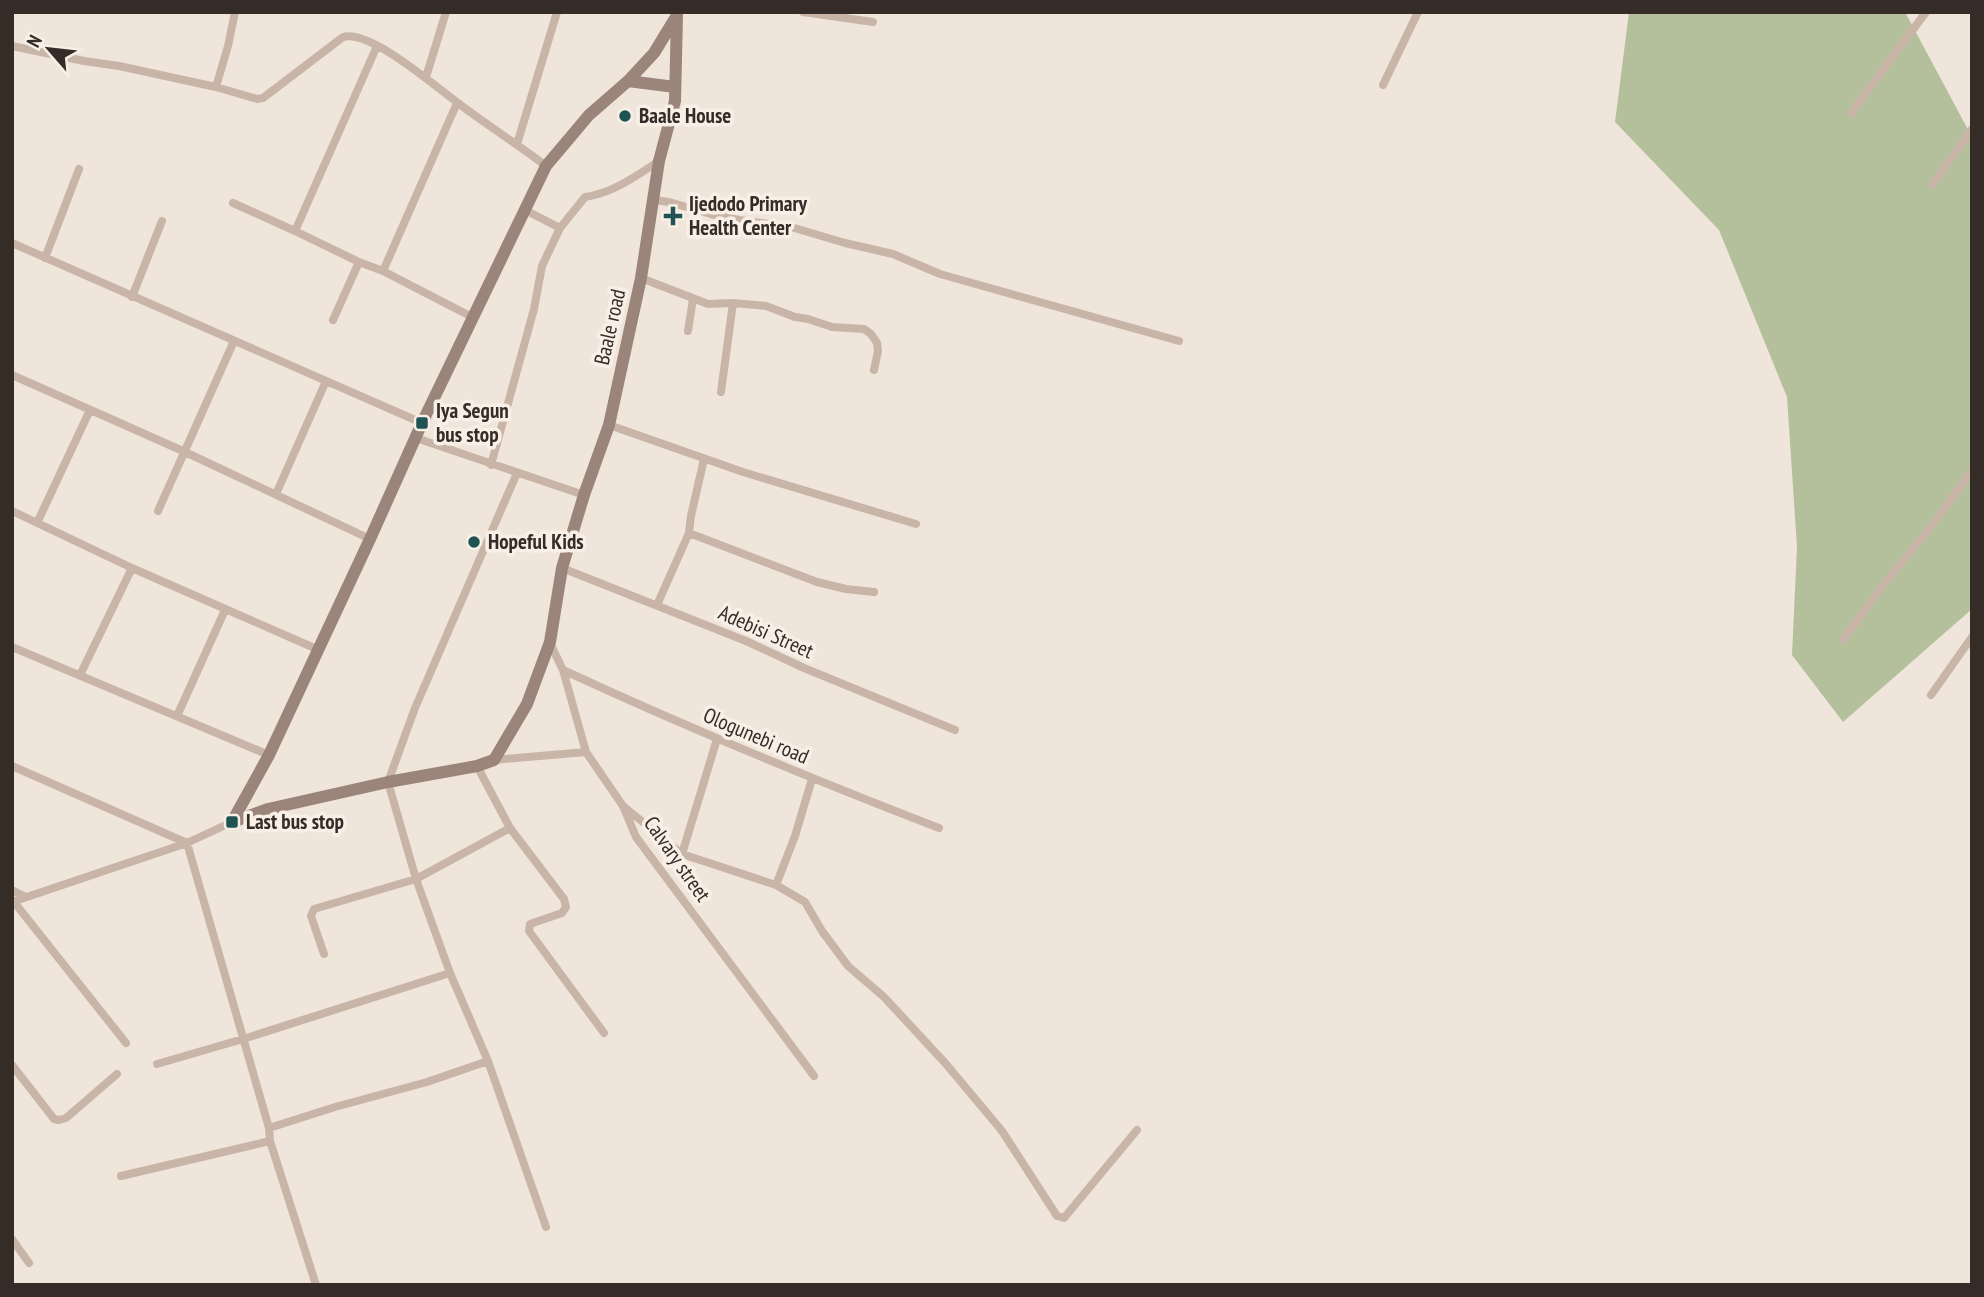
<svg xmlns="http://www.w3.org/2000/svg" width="1984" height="1297" viewBox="0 0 1984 1297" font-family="'PT Sans Narrow',sans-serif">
<rect width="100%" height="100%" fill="#f0e5db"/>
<path fill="#b4bf9c" d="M1629 12H1905L1972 137V609L1843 722 1792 655 1797 547 1787 397 1719 230 1615 122Z"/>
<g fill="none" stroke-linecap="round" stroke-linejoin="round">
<path stroke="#c8b5a7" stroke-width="8" d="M803 12 873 22
M12 46 84 61 119 66 216 87 257 99 263 98 343 37C370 29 436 87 458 103 487 125 517 144 546 166
M377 46 295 231 359 262 383 271 474 318
M426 77 446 12
M1383 85 1418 12
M216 87 228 46 235 12
M1851 113 1926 12
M517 144 557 12
M1932 185 1972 129
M654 200 669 202 711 214 739 220 791 227 845 243 893 254 940 274 1179 341
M233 203 295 231
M525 210 560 228
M12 243 422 423
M45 258 79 169
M383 271 457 103
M641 278 708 304 733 303 766 306 795 317 808 319 832 327 864 329 871 334 877 343 878 351 874 370
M132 297 162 221
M333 320 359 262
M688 331 693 299
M12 375 183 451 370 539
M721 392 733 303
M609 425 743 472 916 524
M416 438 584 495
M491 465 534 309 542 266 560 228 585 197C613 193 636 176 659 161
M517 473 415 708 388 782 416 879 450 973 488 1061 546 1227
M276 494 326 381
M12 511 132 568 319 650
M158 511 234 341
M37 523 90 410
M689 533 817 582 846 589 874 592
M562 568 746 641 804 668 955 730
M657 605 689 533 691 516 704 459
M1843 640 1881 588 1933 524 1972 470
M550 643 563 670 586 752 623 806 636 837 814 1076
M12 647 269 755
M563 670C686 727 812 779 939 828
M80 675 132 568
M1931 695 1972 637
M177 716 225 610
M494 760 586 752
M12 766 187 843 269 1128 270 1141 316 1285
M477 766 510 828 564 899 566 907 562 913 530 924 529 931 604 1033
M623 806 682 854 776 885 805 902 822 931 848 966 884 997 946 1064 1002 1131 1057 1216 1064 1218 1137 1130
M682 854 717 739
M776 885 795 836 812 779
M12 890 26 897
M12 902 187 843 232 822
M14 902 126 1043
M324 954 311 916 314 909 416 879 510 828
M157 1064 243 1039 450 973
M12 1065 54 1119 59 1120 66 1118 117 1074
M269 1128 335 1107 427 1082 488 1061
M121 1176 270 1141
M12 1239 29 1263"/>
<path stroke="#9b8479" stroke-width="12" d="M628 81 675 87
M232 822 268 809 388 782 477 766 494 760 527 704 550 642 562 568 584 495 609 425 641 278 659 161 675 101 677 15
M232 822 269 755 370 539 422 423 546 166 589 115 628 81 654 53 676 17"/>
</g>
<g fill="#1f5354" stroke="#f8efe7" stroke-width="2.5">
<circle cx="625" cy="116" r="7"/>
<path d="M669.5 205.5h7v7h7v7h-7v7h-7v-7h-7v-7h7z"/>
<rect x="415" y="416" width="14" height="14" rx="3.5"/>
<circle cx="474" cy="542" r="7"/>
<rect x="225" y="815" width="14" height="14" rx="3.5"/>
</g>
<g text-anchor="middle" stroke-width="7" stroke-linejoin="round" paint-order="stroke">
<g font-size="21" font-weight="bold" fill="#352b27" stroke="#f8efe7" text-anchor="start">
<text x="639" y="123">Baale House</text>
<text x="689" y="211">Ijedodo Primary<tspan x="689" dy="24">Health Center</tspan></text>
<text x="436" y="418">Iya Segun<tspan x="436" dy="24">bus stop</tspan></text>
<text x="488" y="549">Hopeful Kids</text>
<text x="246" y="829">Last bus stop</text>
</g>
<g font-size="21" fill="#352b27" stroke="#f8efe7">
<text transform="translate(610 327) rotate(-77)" y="7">Baale road</text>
<text transform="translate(766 632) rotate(24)" y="7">Adebisi Street</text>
<text transform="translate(756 736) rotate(23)" y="7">Ologunebi road</text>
<text transform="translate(677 859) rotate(55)" y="7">Calvary street</text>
</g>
</g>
<rect width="1984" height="1297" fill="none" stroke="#352b27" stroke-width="28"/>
<g transform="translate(49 49) rotate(298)" stroke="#f8efe7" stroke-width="5" paint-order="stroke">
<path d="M0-5L12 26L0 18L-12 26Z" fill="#352b27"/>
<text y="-10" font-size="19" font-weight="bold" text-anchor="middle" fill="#352b27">N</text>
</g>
</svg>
